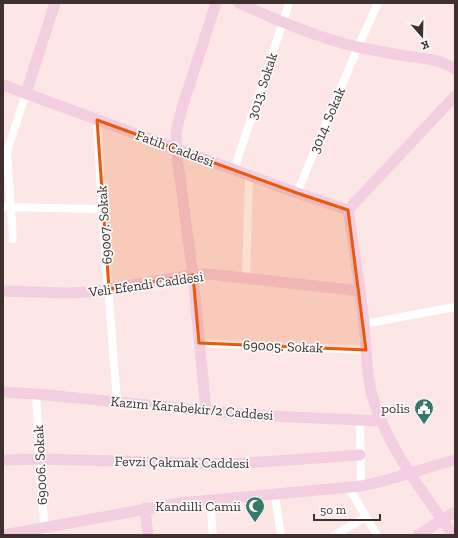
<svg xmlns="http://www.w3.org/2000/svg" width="458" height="538" viewBox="0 0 458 538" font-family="'Zilla Slab',serif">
<rect width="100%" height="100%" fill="#fde7e6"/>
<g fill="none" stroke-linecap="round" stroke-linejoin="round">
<path stroke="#fff" stroke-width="8" d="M97 120 102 209 117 402
M234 170 289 3
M297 193 358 47 378 3
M3 207 102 209
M13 239 7 152 26 93
M246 279 249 176
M364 324 455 307
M199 343 366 350
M36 394 41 482 45 535
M360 420 361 486
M349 488 377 535
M275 495 281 535
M210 499 213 535
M335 535 366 517"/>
<path stroke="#f3cee1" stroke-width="11" d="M239 3C277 20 316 37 357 47 373 50 389 53 405 56 423 58 439 59 455 69
M3 85 297 193 348 210
M26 93 55 3
M3 291 68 293 89 292 193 275 208 274 360 291
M3 392 36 394 251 415 381 421
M206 411 193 275 176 149V133L182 108 216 3
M3 460 40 459 232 464 360 455
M145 508 148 535
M4 535 180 503 361 486C393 480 423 468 455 460
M418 535 455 512
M453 535C425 495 391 452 375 405 366 380 367 351 364 324 360 286 354 248 348 210L455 96"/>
</g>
<path fill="#e8590c" fill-opacity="0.2" stroke="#e8590c" stroke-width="3" stroke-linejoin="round" d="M97 120 297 193 348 210 366 350 199 343 193 275 109 289Z"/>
<defs>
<g id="civic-pin" transform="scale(1)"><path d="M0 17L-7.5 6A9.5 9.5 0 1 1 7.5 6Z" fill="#377969" stroke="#fafafa"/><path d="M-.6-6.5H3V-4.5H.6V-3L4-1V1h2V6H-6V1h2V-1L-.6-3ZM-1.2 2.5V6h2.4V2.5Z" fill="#fff"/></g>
<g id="mosque-pin" transform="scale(1)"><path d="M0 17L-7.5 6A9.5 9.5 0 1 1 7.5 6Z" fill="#377969" stroke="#fafafa"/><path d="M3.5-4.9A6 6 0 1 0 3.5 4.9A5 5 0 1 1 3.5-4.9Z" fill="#fff"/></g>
</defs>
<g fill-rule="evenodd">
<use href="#civic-pin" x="424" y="408"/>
<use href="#mosque-pin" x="255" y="506"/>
</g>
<g text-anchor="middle" stroke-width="3.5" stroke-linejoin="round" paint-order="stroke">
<g font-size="14" fill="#3e302f" stroke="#fafafa">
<text transform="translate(262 86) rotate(-72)" y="5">3013. Sokak</text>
<text transform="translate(327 120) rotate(-67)" y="5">3014. Sokak</text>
<text transform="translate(175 148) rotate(20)" y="5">Fatih Caddesi</text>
<text transform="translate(104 225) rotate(-94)" y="5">69007. Sokak</text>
<text transform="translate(146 284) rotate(-8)" y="5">Veli Efendi Caddesi</text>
<text transform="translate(283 346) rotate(2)" y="5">69005. Sokak</text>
<text transform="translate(192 408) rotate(5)" y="5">Kazım Karabekir/2 Caddesi</text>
<text transform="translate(182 462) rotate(1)" y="5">Fevzi Çakmak Caddesi</text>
<text transform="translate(40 465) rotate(-93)" y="5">69006. Sokak</text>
</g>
<g font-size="14" fill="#3e302f" stroke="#fafafa" text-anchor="end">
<text x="410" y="413">polis</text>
<text x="241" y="511">Kandilli Camii</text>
</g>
</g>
<rect width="458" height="538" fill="none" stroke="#3e302f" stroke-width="8"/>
<g transform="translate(422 36) rotate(160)" stroke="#fafafa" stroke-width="3" paint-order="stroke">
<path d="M0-3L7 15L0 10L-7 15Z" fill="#3e302f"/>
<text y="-6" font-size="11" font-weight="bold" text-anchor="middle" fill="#3e302f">K</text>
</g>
<path d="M314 514v6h66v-6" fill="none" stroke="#3e302f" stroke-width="2"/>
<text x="320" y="514" font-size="12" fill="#3e302f" stroke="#fafafa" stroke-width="3" paint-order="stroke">50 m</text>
</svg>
